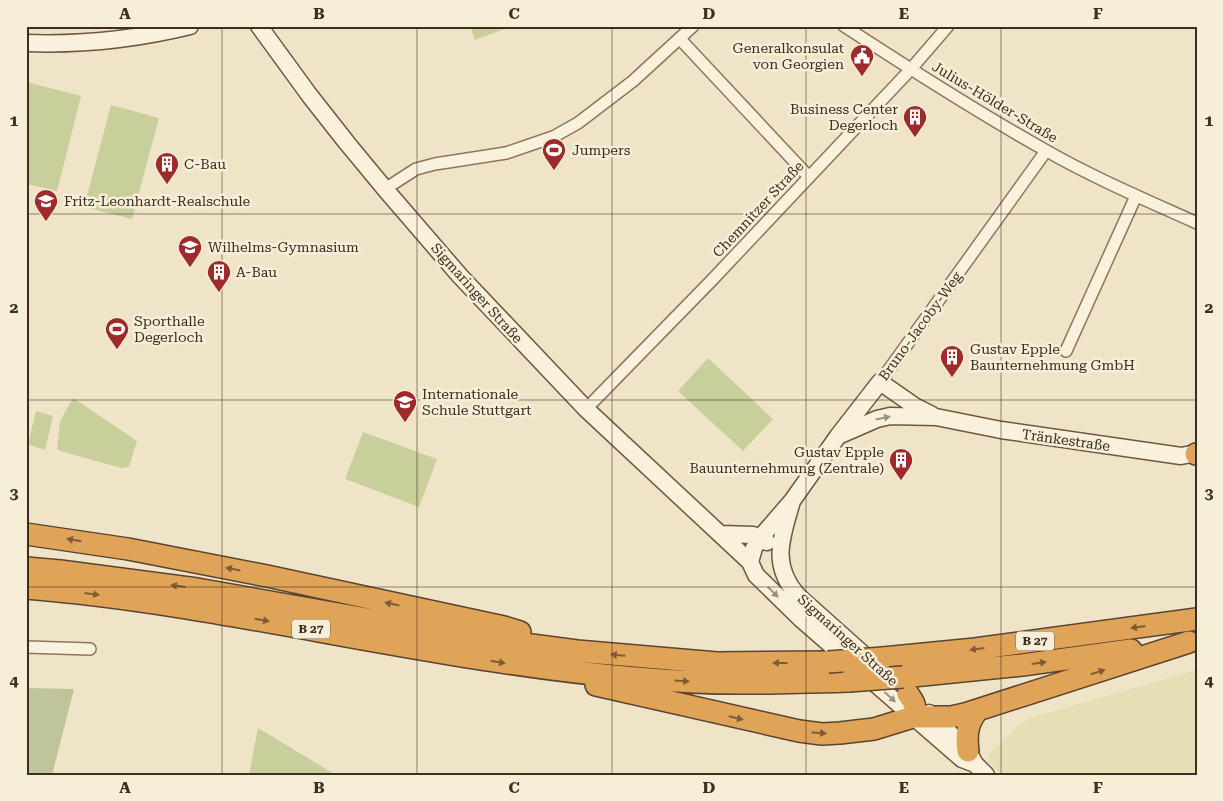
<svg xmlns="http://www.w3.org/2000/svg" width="1223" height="801" viewBox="0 0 1223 801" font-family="'Roboto Serif',serif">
<rect width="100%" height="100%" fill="#f0e4c8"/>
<path fill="#e6deb5" d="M1197 670V775H1002L989 762V756L993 750 1019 725 1030 718Z"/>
<path fill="#c9cf9b" d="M470 26H513L475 40Z
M26 82 81 96 57 191 26 184Z
M111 105 159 118 132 219 84 207Z
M708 358 773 419 743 451 678 391Z
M73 398 137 441 129 467 121 468 57 450 60 421Z
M36 411 53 416 45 450 28 444Z
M363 432 437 459 419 507 345 479Z
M258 728 336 775H249Z"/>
<path fill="#bfc49a" d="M26 688 74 689 52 775H26Z"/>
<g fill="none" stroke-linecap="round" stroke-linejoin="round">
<g stroke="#8d765c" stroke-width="14">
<path id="street" d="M844 26C910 69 977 112 1045 150 1094 178 1146 200 1197 223
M680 39 809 177
M385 189 416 169 435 164 506 153 553 137 578 123 633 81 693 26
M1066 351 1136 196
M880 382 1046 151
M586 409 713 279 911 69 948 26
M26 647 90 649"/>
</g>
<g stroke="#6f573f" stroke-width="19">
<path id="secondary" d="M259 26 310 96 347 143 385 189 460 276 586 409 750 562 756 575 801 619 962 759 975 764
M26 43C81 45 137 39 190 26
M838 436 877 419 890 416 936 417 1001 430 1181 456 1197 453
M792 501C782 537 770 563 797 595L873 663
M722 534 753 535 767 542
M750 562 754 548 760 538 792 501 838 436 880 382 916 407 932 415
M929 713 968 751 975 764 986 775"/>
</g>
<g stroke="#5b4430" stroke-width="24">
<path id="highway" d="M1196 454H1197
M26 534 128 549 267 576 504 627 520 632
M26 568 60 571 197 589 457 635 577 651 717 663 828 662
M26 588C189 601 347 640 508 663 589 675 672 684 753 683 785 683 817 682 849 681
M883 658 975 649 1197 619
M903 677 1022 665 1131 650
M596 685 799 731 822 734 840 733 874 729 913 717H951L965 714 1189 642
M908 694C914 702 917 707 913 717
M968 751C966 735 967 724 977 711"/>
</g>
<use href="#street" stroke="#faf1dc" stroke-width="11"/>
<use href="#secondary" stroke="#faf1dc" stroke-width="16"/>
<use href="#highway" stroke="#e0a458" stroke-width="21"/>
<g stroke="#5b4430" stroke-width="24" stroke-linecap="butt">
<path id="highway-bridge" d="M828 662 883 658
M849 681 903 677"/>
</g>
<use href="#highway-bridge" stroke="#e0a458" stroke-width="21"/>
</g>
<defs><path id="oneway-solid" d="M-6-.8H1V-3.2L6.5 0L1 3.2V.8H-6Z" transform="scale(1.25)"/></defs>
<g fill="#9c907e">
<use href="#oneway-solid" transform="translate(883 418) rotate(-12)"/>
<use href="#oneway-solid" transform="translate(773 592) rotate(44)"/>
<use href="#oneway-solid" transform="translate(890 697) rotate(42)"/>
</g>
<g fill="#7e5d36">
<use href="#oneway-solid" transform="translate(74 540) rotate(-171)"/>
<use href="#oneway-solid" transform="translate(233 569) rotate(-169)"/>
<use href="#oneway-solid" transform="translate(178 586) rotate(-173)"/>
<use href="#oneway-solid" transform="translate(92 594) rotate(7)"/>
<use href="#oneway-solid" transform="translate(392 604) rotate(-168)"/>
<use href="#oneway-solid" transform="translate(262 620) rotate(10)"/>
<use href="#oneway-solid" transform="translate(1138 627) rotate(172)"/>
<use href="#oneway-solid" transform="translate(977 649) rotate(173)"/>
<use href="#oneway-solid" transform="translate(618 655) rotate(-175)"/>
<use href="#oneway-solid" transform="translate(498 662) rotate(9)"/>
<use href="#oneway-solid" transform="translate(780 663) rotate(180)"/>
<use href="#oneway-solid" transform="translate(1039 663) rotate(-8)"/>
<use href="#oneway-solid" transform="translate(1098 672) rotate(-18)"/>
<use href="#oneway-solid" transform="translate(682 681) rotate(3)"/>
<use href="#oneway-solid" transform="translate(736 718) rotate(13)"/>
<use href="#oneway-solid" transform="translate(819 733) rotate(4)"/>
</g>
<path fill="none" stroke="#3d2e20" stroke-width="1" stroke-opacity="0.55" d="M222 26V775M417 26V775M612 26V775M806 26V775M1001 26V775M26 214H1197M26 400H1197M26 587H1197"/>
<defs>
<g id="civic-pin" transform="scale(1.25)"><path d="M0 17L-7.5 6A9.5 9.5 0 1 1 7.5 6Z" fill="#9e2a2b" stroke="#f7eed8"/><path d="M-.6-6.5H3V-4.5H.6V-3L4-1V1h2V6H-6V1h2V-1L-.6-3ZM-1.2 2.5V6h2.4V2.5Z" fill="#fff"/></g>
<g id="building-pin" transform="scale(1.25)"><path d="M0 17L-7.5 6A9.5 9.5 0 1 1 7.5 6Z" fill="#9e2a2b" stroke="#f7eed8"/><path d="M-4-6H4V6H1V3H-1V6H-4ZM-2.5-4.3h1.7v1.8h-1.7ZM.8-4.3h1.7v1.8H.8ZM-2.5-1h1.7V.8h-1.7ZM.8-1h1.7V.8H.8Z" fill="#fff"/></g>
<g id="stadium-pin" transform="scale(1.25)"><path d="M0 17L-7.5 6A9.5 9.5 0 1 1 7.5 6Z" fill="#9e2a2b" stroke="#f7eed8"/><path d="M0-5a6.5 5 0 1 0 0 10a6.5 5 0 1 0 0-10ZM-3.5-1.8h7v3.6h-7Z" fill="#fff"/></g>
<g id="school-pin" transform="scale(1.25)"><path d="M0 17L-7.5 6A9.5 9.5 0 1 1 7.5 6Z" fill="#9e2a2b" stroke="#f7eed8"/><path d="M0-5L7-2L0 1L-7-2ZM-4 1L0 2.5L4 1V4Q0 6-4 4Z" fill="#fff"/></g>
</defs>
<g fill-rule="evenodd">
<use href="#civic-pin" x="862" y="56"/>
<use href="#building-pin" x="915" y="117"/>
<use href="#stadium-pin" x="554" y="150"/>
<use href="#building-pin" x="167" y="164"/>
<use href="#school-pin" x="46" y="201"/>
<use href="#school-pin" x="190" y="247"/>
<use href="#building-pin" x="219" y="272"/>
<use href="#stadium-pin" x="117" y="329"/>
<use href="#building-pin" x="952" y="357"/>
<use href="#school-pin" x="405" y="402"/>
<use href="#building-pin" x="901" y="460"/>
</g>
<g text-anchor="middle" stroke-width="5" stroke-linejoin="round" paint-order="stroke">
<g fill="#f7eed8" stroke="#756857" stroke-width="1">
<rect x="292" y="619.5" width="38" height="19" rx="4"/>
<rect x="1016" y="631.5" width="38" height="19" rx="4"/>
</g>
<g font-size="12" font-weight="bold" fill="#3d2e20">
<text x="311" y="633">B 27</text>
<text x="1035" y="645">B 27</text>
</g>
<g font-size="14" fill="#3d2e20" stroke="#f7eed8" text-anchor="start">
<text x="844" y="53" text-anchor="end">Generalkonsulat<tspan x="844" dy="16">von Georgien</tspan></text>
<text x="898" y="114" text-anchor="end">Business Center<tspan x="898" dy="16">Degerloch</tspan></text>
<text x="572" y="155">Jumpers</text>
<text x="184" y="169">C-Bau</text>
<text x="64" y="206">Fritz-Leonhardt-Realschule</text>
<text x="208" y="252">Wilhelms-Gymnasium</text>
<text x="236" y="277">A-Bau</text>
<text x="134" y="326">Sporthalle<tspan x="134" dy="16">Degerloch</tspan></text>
<text x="970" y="354">Gustav Epple<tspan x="970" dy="16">Baunternehmung GmbH</tspan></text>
<text x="422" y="399">Internationale<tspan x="422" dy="16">Schule Stuttgart</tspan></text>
<text x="884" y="457" text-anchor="end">Gustav Epple<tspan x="884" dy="16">Bauunternehmung (Zentrale)</tspan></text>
</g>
<g font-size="14" fill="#3d2e20" stroke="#f7eed8">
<text transform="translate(995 102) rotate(31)" y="5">Julius-Hölder-Straße</text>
<text transform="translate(758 209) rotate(-47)" y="5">Chemnitzer Straße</text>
<text transform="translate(477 293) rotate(48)" y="5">Sigmaringer Straße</text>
<text transform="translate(920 326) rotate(-54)" y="5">Bruno-Jacoby-Weg</text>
<text transform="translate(1066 440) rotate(8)" y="5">Tränkestraße</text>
<text transform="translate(848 640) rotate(42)" y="5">Sigmaringer Straße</text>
</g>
</g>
<rect width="1223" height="801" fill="none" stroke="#f7eed8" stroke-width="55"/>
<rect x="28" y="28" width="1168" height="746" fill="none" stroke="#3d2e20" stroke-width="2"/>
<g font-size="16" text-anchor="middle" font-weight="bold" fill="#3d2e20">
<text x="125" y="19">A</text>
<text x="319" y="19">B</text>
<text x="514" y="19">C</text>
<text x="709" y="19">D</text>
<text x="904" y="19">E</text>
<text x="1098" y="19">F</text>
<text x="14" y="126">1</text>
<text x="1209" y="126">1</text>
<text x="14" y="313">2</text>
<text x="1209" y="313">2</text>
<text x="14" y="499">3</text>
<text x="1209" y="499">3</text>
<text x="14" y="686">4</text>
<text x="1209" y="686">4</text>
<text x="125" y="793">A</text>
<text x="319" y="793">B</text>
<text x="514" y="793">C</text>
<text x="709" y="793">D</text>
<text x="904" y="793">E</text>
<text x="1098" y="793">F</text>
</g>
</svg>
